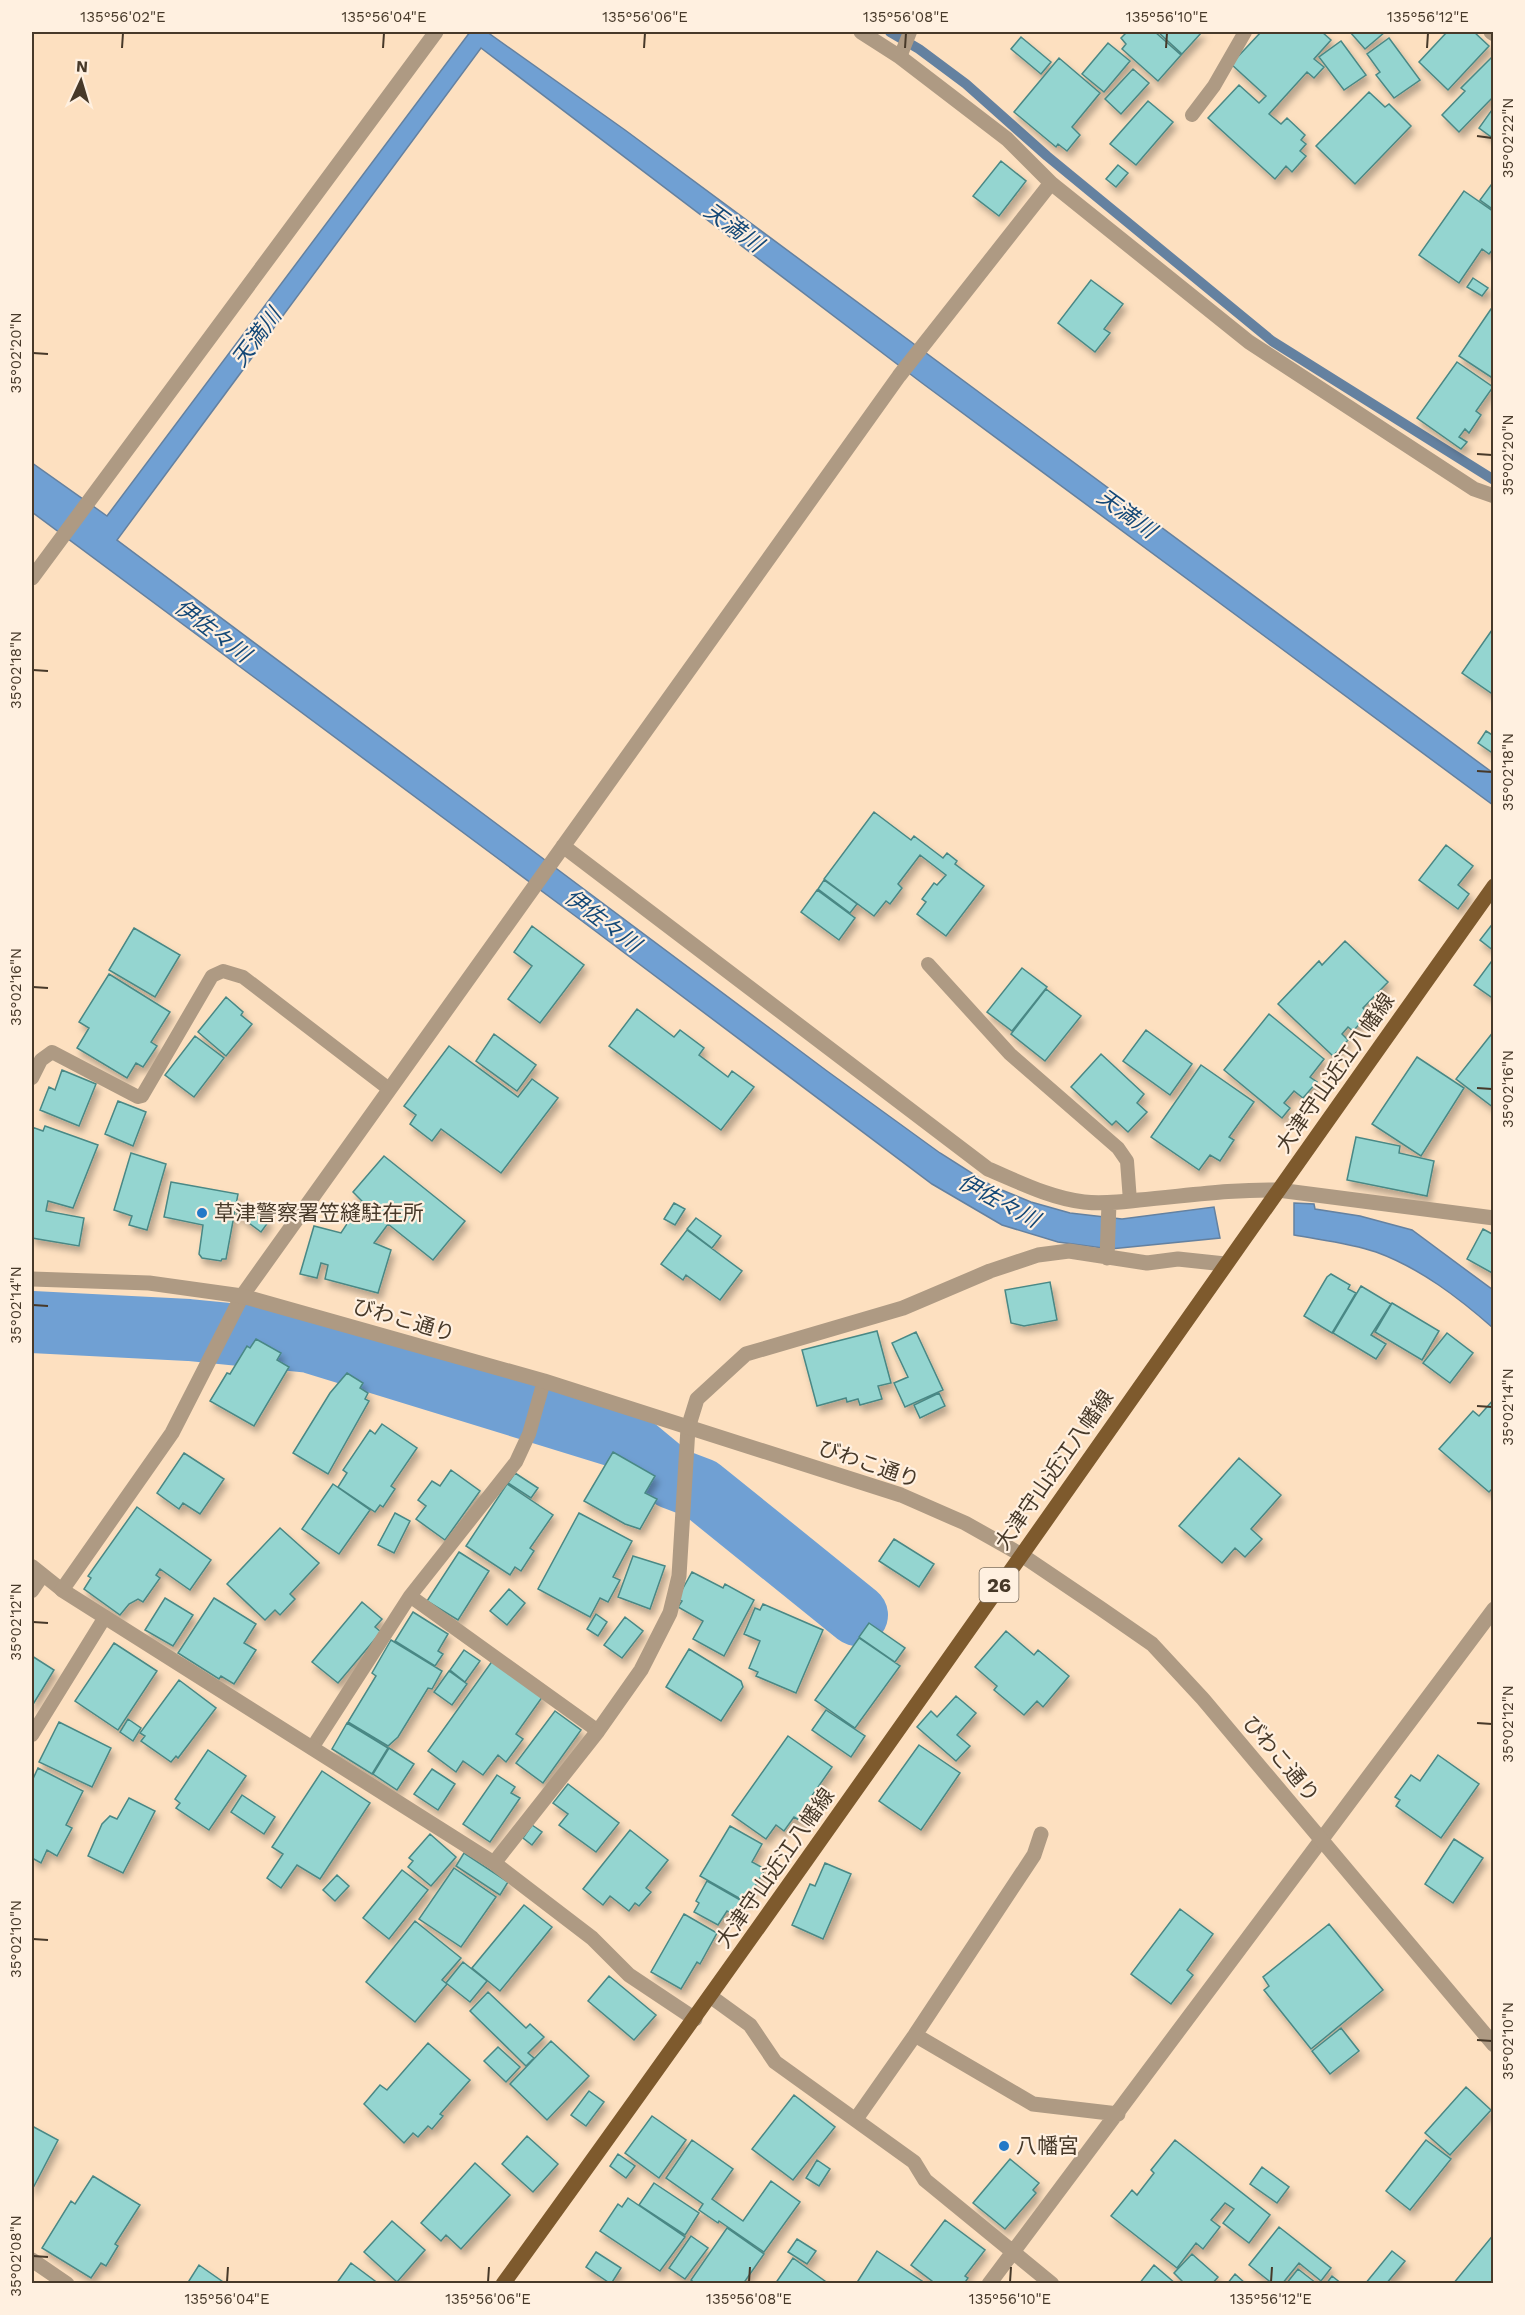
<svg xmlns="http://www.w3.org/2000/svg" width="1525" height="2315" viewBox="0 0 1525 2315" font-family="'Work Sans','Noto Sans JP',sans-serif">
<defs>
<filter id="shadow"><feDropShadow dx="3.5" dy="6" stdDeviation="3" flood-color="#0004"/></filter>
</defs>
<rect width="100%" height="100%" fill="#fde0c0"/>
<path fill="#70a0d3" stroke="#6481a0" stroke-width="1.5" d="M470 32H487L625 130 1493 773V805L922 383 481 48 117 540 827 1071 940 1153 992 1186 1031 1202 1070 1213 1122 1219 1214 1207 1220 1238 1110 1249 1058 1242 1002 1225 932 1184 578 918 32 512V463L107 516Z
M1294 1203 1314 1204 1315 1209 1360 1216 1412 1230 1493 1290V1328C1459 1298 1420 1268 1376 1252 1350 1243 1321 1240 1294 1235Z"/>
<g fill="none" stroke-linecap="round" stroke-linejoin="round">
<path stroke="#6481a0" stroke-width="10" d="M890 32 919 49 966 84 1047 156 1272 341 1494 480"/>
<path stroke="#70a0d3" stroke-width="62" d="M32 1322 189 1330 310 1342 625 1439 672 1478 701 1489 857 1615"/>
</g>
<path fill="#94d5d0" stroke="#498885" stroke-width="1.5" filter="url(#shadow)" d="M1127 32H1155L1181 55 1158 81 1122 49 1126 44 1121 38Z
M1158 32H1202L1182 54Z
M1261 32H1322L1331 40 1314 59 1324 67 1314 78 1307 72 1269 114 1281 124 1287 118 1305 135 1301 140 1306 144 1300 151 1306 156 1292 172 1286 166 1275 179 1208 118 1239 85 1259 103 1266 96 1231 64Z
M1350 32H1385L1365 49Z
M1447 32H1474L1489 46 1448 90 1419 62Z
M1021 37 1051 62 1041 74 1011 49Z
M1389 38 1420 80 1394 98 1376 75 1380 72 1367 54Z
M1341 41 1366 75 1344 90 1319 57Z
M1108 43 1130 61 1104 92 1082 74Z
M1494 55V96L1459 132 1442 115 1465 91 1461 88Z
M1059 58 1100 93 1072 127 1080 135 1067 151 1058 144 1056 147 1014 112Z
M1133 69 1149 83 1121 114 1105 99Z
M1369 92 1385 107 1389 104 1411 126 1355 184 1316 146Z
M1148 101 1173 122 1136 165 1110 144Z
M1494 107V139L1479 128Z
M1001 161 1026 181 999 216 973 196Z
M1118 165 1128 173 1116 187 1106 179Z
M1494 181V210L1480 200Z
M1464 191 1494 212V248L1489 254 1482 249 1459 283 1419 255Z
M1473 278 1488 288 1482 296 1467 287Z
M1091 280 1123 304 1104 329 1110 333 1095 352 1058 323Z
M1491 309 1494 310V379L1459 356Z
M1457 362 1493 387 1476 411 1481 415 1469 433 1465 429 1459 437 1467 442 1461 449 1417 418Z
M1492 630 1494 631V695L1462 673Z
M1486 731 1494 736V754L1478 743Z
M874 812 911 840 914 836 943 858 947 853 957 861 955 864 984 886 946 936 917 914 926 902 922 899 934 883 937 885 946 875 920 855 898 884 902 888 890 904 886 901 874 916 824 879Z
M1446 845 1473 866 1458 885 1469 894 1458 909 1419 880Z
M824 880 857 904 850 913 818 889Z
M817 890 855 918 839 940 801 912Z
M1494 922V951L1480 940Z
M532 926 584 965 540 1023 508 999 532 966 514 952Z
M134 928 180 955 155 997 109 970Z
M1345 941 1388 982 1363 1008 1369 1014 1353 1031 1348 1027 1342 1034 1348 1040 1333 1056 1278 1004 1319 961 1322 965Z
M1494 958V999L1474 985Z
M1022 968 1047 987 1012 1031 987 1012Z
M109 974 170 1012 151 1042 157 1046 143 1067 136 1063 127 1078 77 1048 89 1028 79 1022Z
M1046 989 1081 1016 1045 1061 1011 1034Z
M226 997 243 1012 241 1015 252 1024 226 1056 198 1032Z
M637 1009 674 1037 680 1030 704 1048 699 1055 728 1077 732 1071 754 1087 721 1130 609 1046Z
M1269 1014 1324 1059 1310 1077 1317 1082 1303 1098 1294 1091 1284 1103 1290 1108 1282 1118 1224 1070Z
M1146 1030 1192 1064 1170 1095 1123 1061Z
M1494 1031V1108L1456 1079Z
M494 1034 536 1065 517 1091 476 1061Z
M195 1036 224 1058 194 1097 165 1075Z
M449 1046 518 1097 532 1079 558 1098 501 1173 441 1129 432 1141 410 1124 416 1115 404 1106Z
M1101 1054 1144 1094 1137 1103 1147 1112 1128 1132 1116 1121 1112 1125 1071 1087Z
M1417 1057 1464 1088 1421 1156 1372 1124Z
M1201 1065 1254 1102 1229 1137 1234 1140 1220 1161 1210 1155 1199 1170 1151 1137Z
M62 1070 96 1084 79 1126 40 1110 49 1087 55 1090Z
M118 1101 146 1112 133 1146 105 1134Z
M45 1126 98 1145 73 1208 48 1201 46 1211 84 1218 79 1246 32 1238V1127L43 1131Z
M1356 1137 1400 1146 1399 1153 1434 1161 1427 1196 1347 1180Z
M131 1153 166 1164 147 1230 129 1225 132 1216 114 1210Z
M384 1156 465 1221 433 1260 388 1224 374 1243 391 1250 378 1293 325 1279 328 1265 321 1263 317 1278 300 1274 314 1226 341 1233 362 1201 353 1192Z
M171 1182 238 1194 226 1259H222L221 1261 202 1258 199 1254 203 1225 164 1217Z
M246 1203 269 1221 261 1232 237 1214Z
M674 1203 685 1209 675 1225 664 1219Z
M696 1218 721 1236 712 1248 687 1229Z
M1483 1229 1494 1235V1274L1467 1259Z
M687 1230 742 1271 720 1300 686 1275 683 1280 661 1264Z
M1331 1274 1350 1285 1348 1289 1356 1293 1332 1333 1304 1316 1327 1277Z
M1050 1282 1057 1320 1024 1326 1011 1323 1005 1290Z
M1361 1286 1391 1304 1371 1335 1386 1344 1376 1359 1333 1333Z
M1392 1303 1439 1331 1422 1360 1375 1332Z
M877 1331 891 1383 878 1386 882 1399 860 1405 858 1399 847 1402 846 1398 817 1406 802 1350Z
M916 1332 943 1390 905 1407 894 1383 908 1377 892 1343Z
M1447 1333 1473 1353 1450 1383 1423 1363Z
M256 1339 281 1353 277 1360 289 1367 254 1426 210 1401 227 1373 230 1374 247 1346 250 1348Z
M347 1373 363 1383 360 1388 368 1393 365 1399 369 1401 328 1474 293 1453 330 1393Z
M939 1393 945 1406 920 1418 914 1405Z
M1494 1399V1487L1489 1492 1439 1449 1473 1411 1479 1416Z
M382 1424 417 1448 391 1486 395 1489 383 1507 380 1505 375 1512 338 1487 347 1473 343 1470 370 1430 375 1434Z
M613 1452 655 1476 645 1493 657 1499 640 1529 625 1524 584 1501Z
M184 1453 224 1479 200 1514 183 1503 179 1509 157 1493Z
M1239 1458 1281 1495 1251 1529 1262 1539 1245 1557 1235 1548 1222 1563 1179 1526Z
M451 1470 480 1491 445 1540 416 1519 426 1506 418 1500 432 1481 440 1486Z
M515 1473 538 1488 531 1498 508 1483Z
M333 1484 370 1510 339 1554 302 1529Z
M507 1484 553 1515 530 1548 534 1551 521 1571 515 1567 510 1575 466 1546Z
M137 1507 211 1560 190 1590 160 1569 156 1575 160 1578 143 1602 138 1599 129 1604 120 1615 84 1589 91 1578 88 1576Z
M395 1513 410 1521 394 1553 378 1545Z
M579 1513 632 1541 613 1577 620 1580 608 1602 600 1598 590 1617 538 1589Z
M280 1528 319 1563 290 1594 295 1599 280 1615 275 1610 265 1620 227 1584Z
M894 1539 934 1564 919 1587 879 1561Z
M459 1552 489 1571 458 1620 427 1601Z
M633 1556 665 1566 650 1609 618 1597Z
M692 1572 723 1588 725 1584 754 1600 724 1656 693 1639 703 1621 678 1607 682 1601 677 1599Z
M509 1589 525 1603 507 1625 490 1611Z
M165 1598 193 1615 173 1646 145 1630Z
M214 1598 256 1624 244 1643 256 1650 234 1684 221 1676 219 1679 178 1653Z
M362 1602 382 1619 375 1627 381 1632 338 1683 312 1662Z
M763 1604 823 1630 796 1693 756 1676 758 1672 749 1668 760 1641 744 1634 755 1608 760 1610Z
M413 1612 448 1634 438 1651 443 1654 435 1666 395 1641Z
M596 1614 607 1622 598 1636 587 1629Z
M625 1617 643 1631 622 1658 604 1645Z
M869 1623 905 1648 895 1662 859 1637Z
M1006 1631 1034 1655 1038 1650 1069 1676 1043 1707 1037 1701 1024 1715 994 1690 997 1686 975 1667Z
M859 1638 900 1666 855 1728 815 1700Z
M391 1640 442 1671 432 1689 428 1688 398 1737 388 1746 348 1722 376 1676 372 1673Z
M114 1643 157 1671 118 1730 75 1701Z
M689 1649 741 1681 743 1687 721 1721 666 1687Z
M464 1650 480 1661 465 1682 450 1670Z
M32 1656 54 1670 32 1706Z
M493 1660 543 1696 516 1734 523 1739 506 1762 498 1755 483 1775 463 1761 456 1772 428 1751Z
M449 1671 467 1684 452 1705 434 1692Z
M179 1680 216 1708 178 1758 176 1756 171 1762 141 1741 145 1736 140 1733Z
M956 1696 976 1713 957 1735 970 1746 956 1761 917 1727 931 1711 937 1717Z
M826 1710 865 1736 851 1757 812 1730Z
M555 1711 581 1730 543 1783 516 1763Z
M128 1719 141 1728 133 1741 120 1732Z
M59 1722 111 1748 92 1787 39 1762Z
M347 1723 388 1748 372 1774 332 1749Z
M788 1736 832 1767 811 1797 819 1803 804 1823 794 1817 784 1831 776 1825 766 1839 732 1815Z
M919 1745 960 1773 921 1830 879 1801Z
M389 1748 414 1764 397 1790 373 1774Z
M208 1750 246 1776 209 1830 176 1808 180 1803 175 1799Z
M1438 1755 1479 1784 1441 1838 1396 1806 1400 1800 1395 1797 1411 1775 1420 1781Z
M38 1768 83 1791 66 1825 72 1828 57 1856 47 1850 41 1863 32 1858V1781Z
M432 1769 455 1784 438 1810 414 1794Z
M322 1771 370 1803 320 1879 297 1865 281 1888 267 1878 283 1854 272 1847Z
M497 1775 515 1787 511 1793 520 1798 490 1842 463 1824Z
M568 1784 619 1823 596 1852 559 1825 568 1814 553 1803Z
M242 1795 275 1817 264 1834 231 1812Z
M129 1798 155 1811 123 1873 88 1856 102 1824 110 1816 117 1819Z
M532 1825 542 1832 532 1845 523 1838Z
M730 1826 762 1844 752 1862 765 1869 746 1902 700 1876Z
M630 1830 668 1860 646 1888 651 1892 639 1906 635 1903 629 1911 610 1896 603 1905 583 1889Z
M430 1834 456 1857 431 1886 408 1867 413 1861 409 1858Z
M1454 1839 1483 1858 1453 1903 1425 1884Z
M464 1853 508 1882 500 1895 456 1866Z
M825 1863 851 1874 823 1939 792 1925 810 1884 815 1886Z
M454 1868 496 1897 461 1947 419 1919Z
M402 1870 428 1890 389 1939 363 1918Z
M337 1875 349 1886 335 1901 323 1890Z
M707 1881 742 1901 734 1915 727 1911 718 1925 694 1912 699 1903 696 1901Z
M524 1905 552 1927 500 1991 472 1968Z
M1180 1909 1213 1934 1187 1970 1193 1975 1171 2004 1131 1974Z
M684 1914 717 1933 700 1964 697 1962 681 1989 651 1972Z
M415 1921 461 1958 442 1980 447 1984 415 2022 366 1982Z
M1329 1924 1383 1990 1311 2049 1264 1990 1269 1986 1263 1977Z
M463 1962 487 1981 470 2002 446 1983Z
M609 1976 656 2015 634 2040 588 2001Z
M488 1992 526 2028 530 2024 544 2037 528 2053 534 2058 526 2066 470 2011Z
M1341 2028 1359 2051 1330 2074 1312 2051Z
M551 2041 589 2076 547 2120 510 2084Z
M428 2043 470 2080 440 2114 443 2116 432 2129 428 2126 418 2137 413 2133 404 2143 364 2104 380 2085 387 2090Z
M498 2047 520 2067 506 2082 484 2061Z
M1466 2087 1491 2110 1450 2155 1425 2133Z
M589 2091 604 2102 586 2126 571 2115Z
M794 2095 835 2127 793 2180 752 2149Z
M652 2116 686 2140 659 2178 625 2153Z
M32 2126 58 2140 32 2190Z
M527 2136 558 2164 533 2192 502 2164Z
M692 2140 733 2169 712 2199 743 2221 771 2181 800 2202 764 2252 719 2221 718 2223 699 2210 703 2204 666 2178Z
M1175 2140 1270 2215 1249 2243 1223 2223 1234 2209 1225 2203 1211 2220 1220 2227 1203 2249 1196 2243 1177 2268 1111 2216 1132 2190 1137 2195 1154 2173 1151 2170Z
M1426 2140 1451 2159 1410 2210 1386 2191Z
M618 2154 635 2166 626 2178 610 2166Z
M1010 2159 1039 2183 1033 2190 1036 2193 1005 2229 973 2203Z
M817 2160 830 2169 819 2186 806 2178Z
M475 2163 510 2195 461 2249 446 2235 441 2241 421 2223Z
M1262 2167 1289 2187 1277 2203 1250 2184Z
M93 2176 140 2205 115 2244 118 2246 106 2266 101 2263 91 2278 42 2248 71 2201 75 2204Z
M654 2183 699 2213 685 2235 639 2205Z
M628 2198 685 2237 660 2271 600 2231 618 2204 622 2207Z
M945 2220 985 2250 965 2276 968 2278 964 2284H936L911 2265Z
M392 2221 425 2250 397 2282 364 2252Z
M1279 2227 1331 2268 1321 2281 1299 2263 1282 2284H1273L1249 2265Z
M727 2228 764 2254 743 2284H696L691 2280Z
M1494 2234V2284H1453Z
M691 2236 708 2248 685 2279 669 2268Z
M797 2239 816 2251 807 2264 788 2252Z
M877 2251 922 2281 920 2284H856Z
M1392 2251 1405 2261 1386 2284H1365Z
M596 2252 621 2268 611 2284 586 2267Z
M1192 2254 1218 2277 1212 2284H1185L1174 2273Z
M793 2258 829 2284H775Z
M351 2263 379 2284H336Z
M199 2265 226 2284H187Z
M1154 2265 1176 2284H1139Z
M1298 2269 1316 2283V2284H1286Z
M1235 2274 1246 2284H1227Z
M1332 2276 1342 2284H1326Z"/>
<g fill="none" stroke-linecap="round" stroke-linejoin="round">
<path stroke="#ae9a83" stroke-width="14" d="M900 57 910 32
M1192 115 1214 86 1245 32
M928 964 1010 1054 1118 1148 1127 1161 1130 1201
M32 1078 41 1060 52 1052 138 1097 142 1096 212 976 223 971 243 977 389 1089
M32 1566 62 1590
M32 1591 43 1575
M410 1596 598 1731
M32 1735 105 1617
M312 1748 410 1596 516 1462 529 1434 544 1381"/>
<path stroke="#ae9a83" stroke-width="15" d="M861 32 900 57 1007 139 1051 183 1249 342 1474 489 1494 496
M1491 32 1494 34
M32 578 436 32
M563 846 988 1169C1019 1182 1050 1198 1084 1202 1103 1204 1121 1202 1139 1200 1186 1196 1231 1189 1278 1190L1494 1218
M1107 1258 1109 1203
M494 1863 598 1731 641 1670 670 1613 679 1576 688 1428 697 1399 746 1354 903 1308 990 1271 1038 1255 1069 1251 1147 1263 1178 1259 1225 1264
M710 1996 750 2025 775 2062 914 2162 925 2180 1052 2284
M695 2019 629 1975 592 1938 494 1863 62 1590 172 1433 242 1296 899 376 1051 183
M915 2035 1033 2104 1118 2114
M856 2119 915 2035 1034 1855 1041 1834
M32 2260 67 2284
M989 2284 1494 1609"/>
<path stroke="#ae9a83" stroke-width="15" d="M32 1279 149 1283 242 1296 544 1381 901 1495 965 1523 1020 1554 1100 1608 1152 1644 1203 1699 1494 2045"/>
<path stroke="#7e5a2d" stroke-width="15" d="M503 2284C838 1821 1163 1351 1494 886"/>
</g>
<path fill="none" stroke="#473929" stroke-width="2" d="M122 48 123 33M383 48 384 33M644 48 645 33M905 48 906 33M1166 48 1167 33M1427 48 1428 33M1477 136 1492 138M33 353 48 354M1477 454 1492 455M33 670 48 671M1477 771 1492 772M33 987 48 988M1477 1088 1492 1089M33 1305 48 1306M1477 1406 1492 1407M33 1622 48 1623M1477 1723 1492 1724M33 1939 48 1940M1477 2040 1492 2041M33 2256 48 2257M227 2282 228 2267M488 2282 489 2267M749 2282 750 2267M1010 2282 1011 2267M1271 2282 1272 2267"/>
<g fill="#2479c7" stroke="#fff0e0" stroke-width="2">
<circle cx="202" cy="1213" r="6"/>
<circle cx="1004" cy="2146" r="6"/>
</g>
<g text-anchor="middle" stroke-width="4.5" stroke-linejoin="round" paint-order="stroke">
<rect fill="#fff0e0" stroke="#7e7060" stroke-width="1.5" x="979.5" y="1568" width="39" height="34" rx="4.5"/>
<g font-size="20" font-weight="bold" fill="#473929">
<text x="999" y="1592">26</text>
</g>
<g font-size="21" fill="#473929" stroke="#fff0e0">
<text transform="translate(1335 1073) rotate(-55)" y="7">大津守山近江八幡線</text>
<text transform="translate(404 1320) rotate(16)" y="7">びわこ通り</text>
<text transform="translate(869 1464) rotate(19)" y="7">びわこ通り</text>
<text transform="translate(1054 1470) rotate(-55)" y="7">大津守山近江八幡線</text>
<text transform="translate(1281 1759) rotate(50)" y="7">びわこ通り</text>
<text transform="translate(775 1868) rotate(-55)" y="7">大津守山近江八幡線</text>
</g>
<g font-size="21" fill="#473929" stroke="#fff0e0" text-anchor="start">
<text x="214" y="1220">草津警察署笠縫駐在所</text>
<text x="1016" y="2153">八幡宮</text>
</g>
<g font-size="22" font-style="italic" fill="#144877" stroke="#fff0e0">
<text transform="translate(734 227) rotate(36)" y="8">天満川</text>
<text transform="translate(256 337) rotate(-53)" y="8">天満川</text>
<text transform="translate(1127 513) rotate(36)" y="8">天満川</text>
<text transform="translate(213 630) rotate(37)" y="8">伊佐々川</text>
<text transform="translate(603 920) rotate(37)" y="8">伊佐々川</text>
<text transform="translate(999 1200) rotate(28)" y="8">伊佐々川</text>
</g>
</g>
<rect width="1525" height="2315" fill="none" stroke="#fff0e0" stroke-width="66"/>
<g transform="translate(81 81) rotate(4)" stroke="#fff0e0" stroke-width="4.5" paint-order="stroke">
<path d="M0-4.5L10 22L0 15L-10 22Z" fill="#473929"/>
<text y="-9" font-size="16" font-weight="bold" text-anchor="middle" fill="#473929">N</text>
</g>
<rect x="33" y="33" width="1459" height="2249" fill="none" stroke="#473929" stroke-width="2"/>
<g font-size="15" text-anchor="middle" fill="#473929">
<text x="123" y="22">135°56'02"E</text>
<text x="384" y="22">135°56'04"E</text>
<text x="645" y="22">135°56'06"E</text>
<text x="906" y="22">135°56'08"E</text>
<text x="1167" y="22">135°56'10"E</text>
<text x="1428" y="22">135°56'12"E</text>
<text transform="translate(1508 138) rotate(-90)" y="5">35°02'22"N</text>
<text transform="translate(16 353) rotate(-90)" y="5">35°02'20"N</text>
<text transform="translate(1508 455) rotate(-90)" y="5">35°02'20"N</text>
<text transform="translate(16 670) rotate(-90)" y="5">35°02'18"N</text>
<text transform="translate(1508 772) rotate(-90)" y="5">35°02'18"N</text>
<text transform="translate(16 987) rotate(-90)" y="5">35°02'16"N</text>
<text transform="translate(1508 1089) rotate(-90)" y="5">35°02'16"N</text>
<text transform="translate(16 1305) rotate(-90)" y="5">35°02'14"N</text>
<text transform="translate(1508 1407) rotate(-90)" y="5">35°02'14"N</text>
<text transform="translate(16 1622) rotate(-90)" y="5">35°02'12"N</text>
<text transform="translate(1508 1724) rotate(-90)" y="5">35°02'12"N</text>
<text transform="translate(16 1939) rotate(-90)" y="5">35°02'10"N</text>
<text transform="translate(1508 2041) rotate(-90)" y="5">35°02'10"N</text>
<text transform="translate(16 2256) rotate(-90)" y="5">35°02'08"N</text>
<text x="227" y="2304">135°56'04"E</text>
<text x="488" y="2304">135°56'06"E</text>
<text x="749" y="2304">135°56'08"E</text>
<text x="1010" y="2304">135°56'10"E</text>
<text x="1271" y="2304">135°56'12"E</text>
</g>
</svg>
